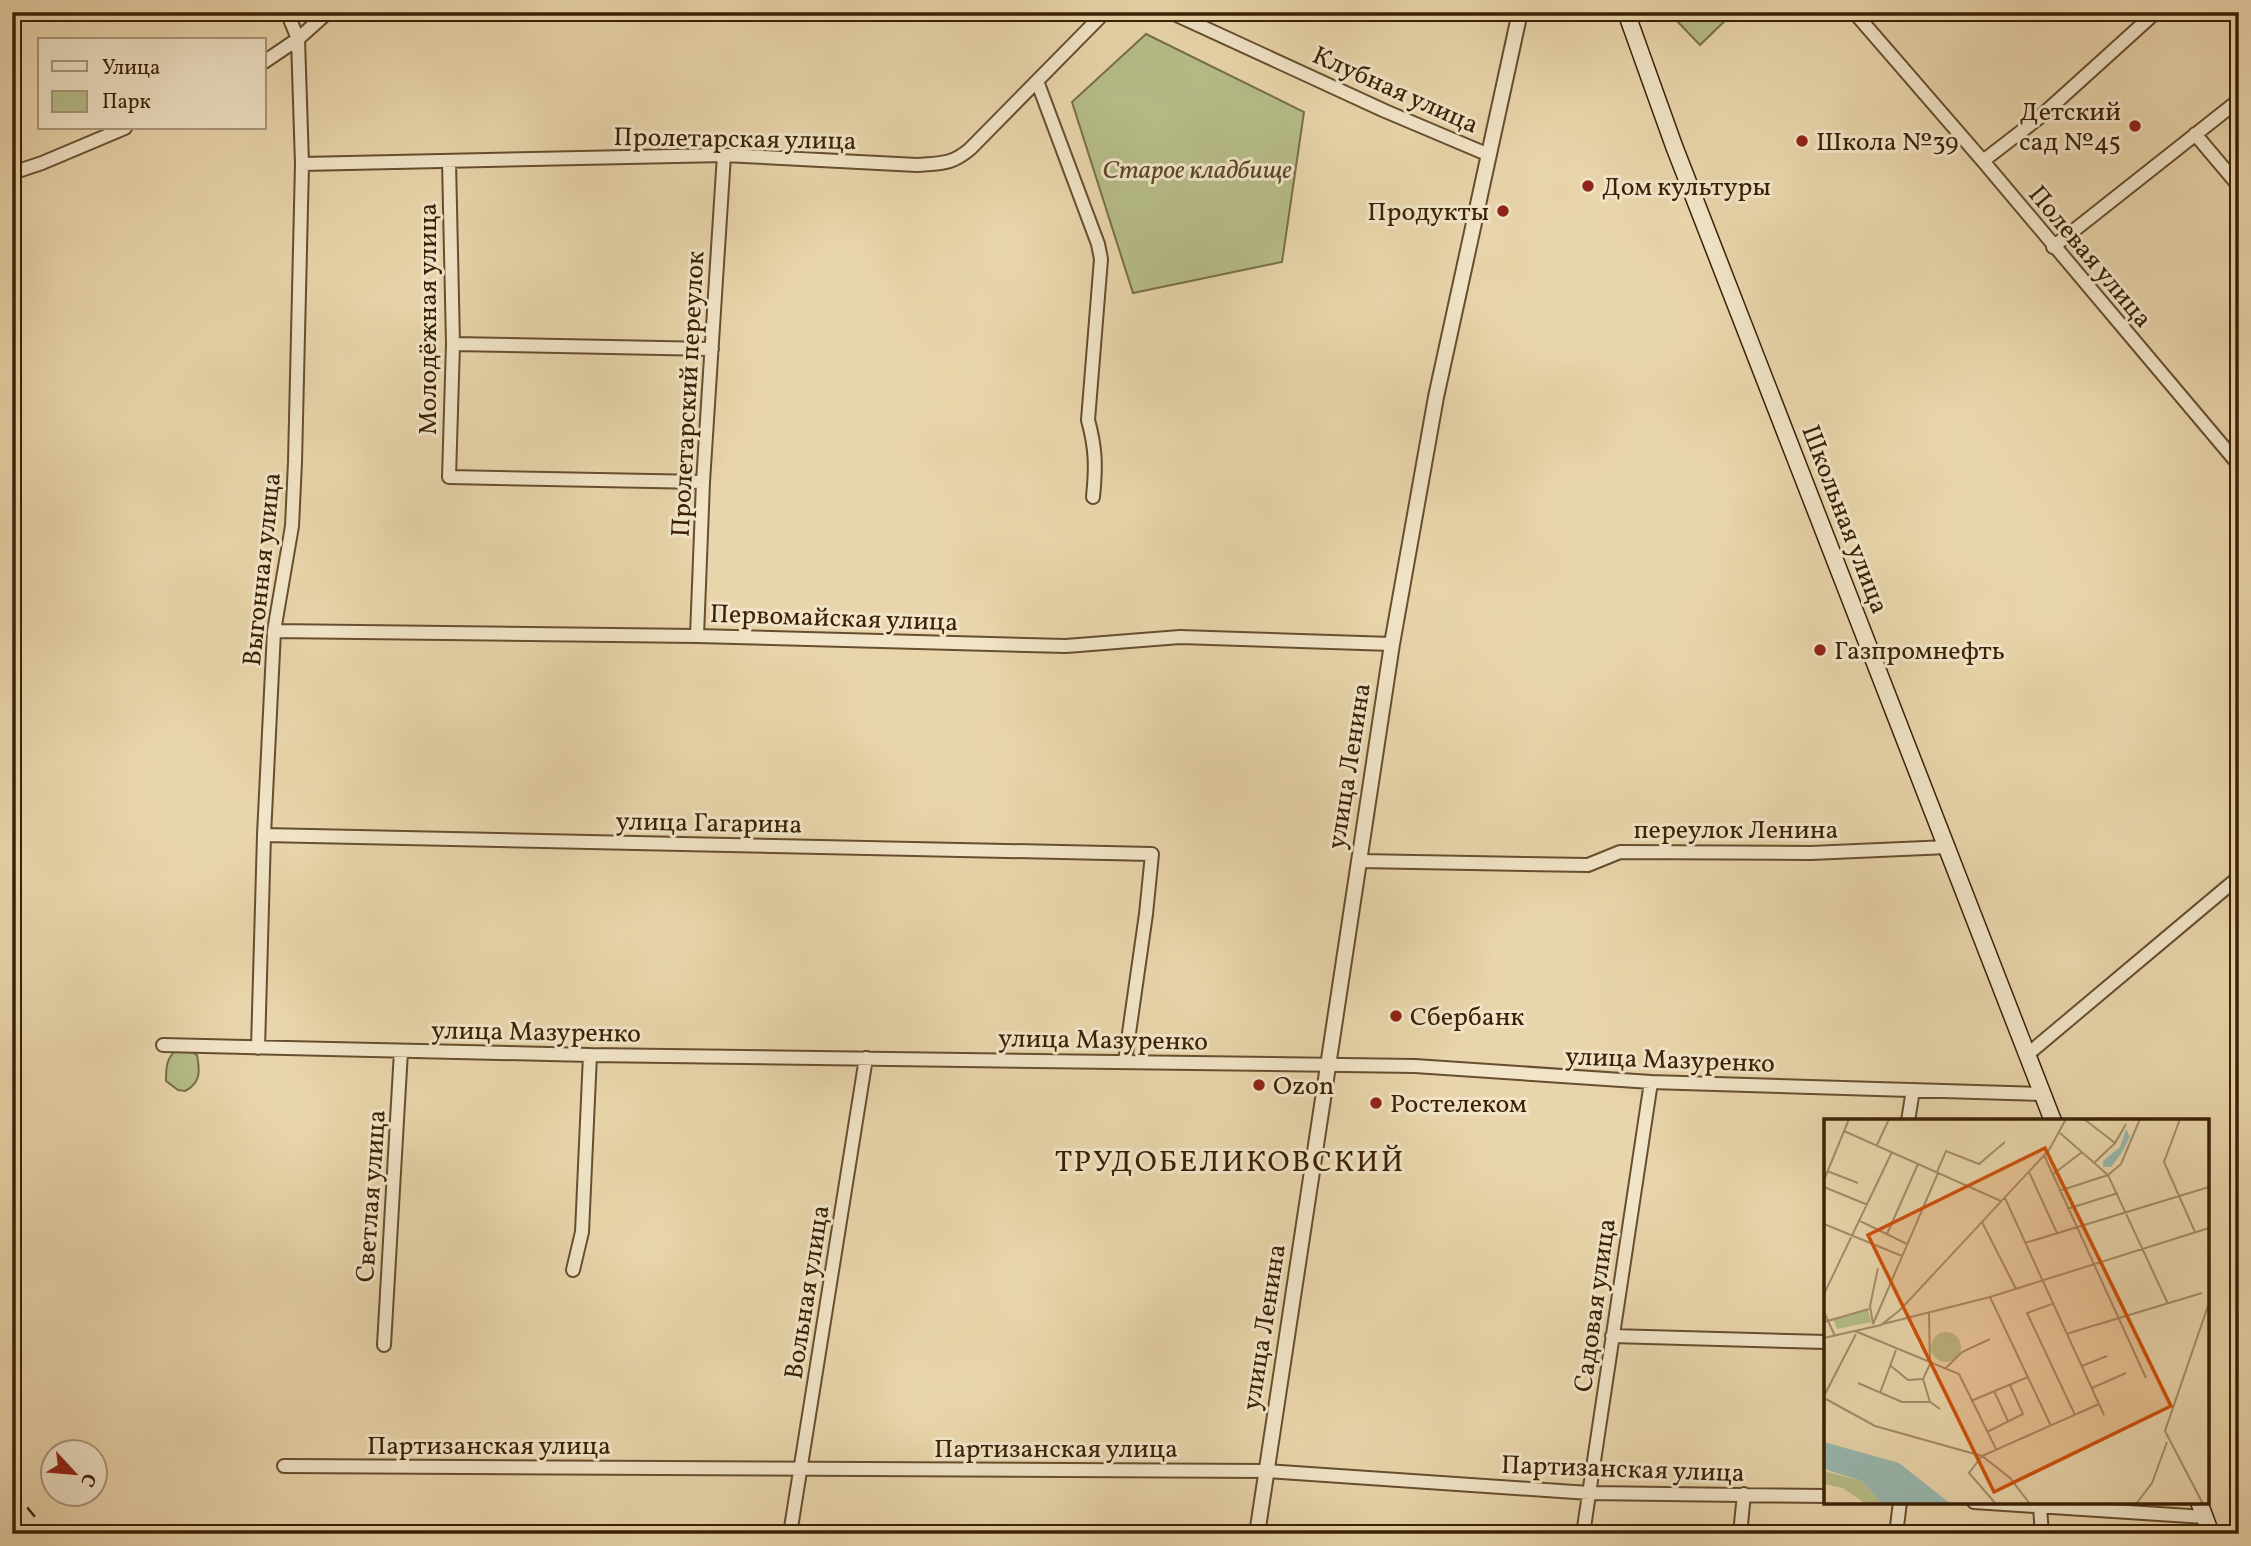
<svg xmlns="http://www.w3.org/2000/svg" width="2251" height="1546" viewBox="0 0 2251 1546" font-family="Vollkorn,serif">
<rect width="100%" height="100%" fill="#e9d5ab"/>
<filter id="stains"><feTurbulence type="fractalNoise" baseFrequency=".00286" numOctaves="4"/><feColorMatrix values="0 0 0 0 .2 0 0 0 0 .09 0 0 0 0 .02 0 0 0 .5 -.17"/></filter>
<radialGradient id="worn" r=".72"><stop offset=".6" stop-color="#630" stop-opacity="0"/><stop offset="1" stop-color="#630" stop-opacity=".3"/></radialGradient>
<path fill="#b6bd89" stroke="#786f47" stroke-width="2" d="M1682 12H1734L1700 45 1675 19Z
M1146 34 1304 112 1282 262 1133 293 1072 102Z
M177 1050H189L197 1055C200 1071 201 1083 185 1091L178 1090 166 1081C166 1069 166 1057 177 1050Z"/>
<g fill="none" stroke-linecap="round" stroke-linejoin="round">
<g stroke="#664e2e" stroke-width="16">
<path id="minor" d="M1170 12 1385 111 1489 155
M1854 12 1983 161 2239 465
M264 62 298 39 328 12
M1037 81 1098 244 1101 259 1088 420C1096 449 1096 467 1093 497
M2195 134 2239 186
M449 161 453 344 449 477 703 482
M1983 161 2040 117 2156 12
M302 164 724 155 917 165C941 163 951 165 970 149L1105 12
M12 173 42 163 125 128
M2053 247 2239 100
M453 344 712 349
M274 631 697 636 1066 646 1180 637 1392 644
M697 636 703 482 724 155
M264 835 1152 854 1146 914 1125 1061
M1359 861 1588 865 1620 852 1811 853 1948 847
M163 1045 590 1055 1415 1066 1651 1082 2043 1094
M258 1048 264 835 274 631 292 526 295 462 302 164 298 39 287 12
M2028 1054 2239 877
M1908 1121 1913 1090
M573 1270 582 1232 590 1055
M1612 1336 1826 1342
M384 1345 401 1051
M284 1466 1266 1471 1589 1493 1826 1496
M1974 1502 2205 1517
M2040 1507 2042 1534
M790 1534 866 1058
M1583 1534 1651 1082
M1740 1534 1744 1494
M1896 1534 1900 1502"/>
</g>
<g stroke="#664e2e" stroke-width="18">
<path id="tertiary" d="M1257 1534 1392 644 1436 397 1520 12"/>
</g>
<g stroke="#3a2105" stroke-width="19">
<path id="secondary" d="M1626 12 1674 146 2053 1121
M2199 1502 2211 1534"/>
</g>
<use href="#minor" stroke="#f1e4c8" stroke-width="12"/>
<use href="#tertiary" stroke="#f1e4c8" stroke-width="14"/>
<use href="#secondary" stroke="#f1e4c8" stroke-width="16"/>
<path stroke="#3a2105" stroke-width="2.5" stroke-dasharray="12 12" stroke-linecap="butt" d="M12 1489 49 1534
M12 1509 33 1534"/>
</g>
<g fill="#8f2418" stroke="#f1e4c8" stroke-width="2.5">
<circle cx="2135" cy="126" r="7"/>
<circle cx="1802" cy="141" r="7"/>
<circle cx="1588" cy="186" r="7"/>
<circle cx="1503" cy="211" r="7"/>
<circle cx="1820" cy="650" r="7"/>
<circle cx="1396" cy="1016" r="7"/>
<circle cx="1259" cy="1085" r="7"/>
<circle cx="1376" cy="1103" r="7"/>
</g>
<g text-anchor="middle" stroke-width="6" stroke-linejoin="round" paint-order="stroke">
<g font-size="26" fill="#3a2105" stroke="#f1e4c8">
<text transform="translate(1396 89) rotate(24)" y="9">Клубная улица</text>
<text transform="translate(735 138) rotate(1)" y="9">Пролетарская улица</text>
<text transform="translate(2091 256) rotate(50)" y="9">Полевая улица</text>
<text transform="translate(427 319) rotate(-90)" y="9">Молодёжная улица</text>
<text transform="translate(687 394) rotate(-87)" y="9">Пролетарский переулок</text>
<text transform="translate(1846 519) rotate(69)" y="9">Школьная улица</text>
<text transform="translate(261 569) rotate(-84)" y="9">Выгонная улица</text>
<text transform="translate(834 617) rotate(2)" y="9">Первомайская улица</text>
<text transform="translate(1348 766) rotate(-81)" y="9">улица Ленина</text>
<text transform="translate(709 822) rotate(1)" y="9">улица Гагарина</text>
<text x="1736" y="838">переулок Ленина</text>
<text transform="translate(536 1031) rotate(1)" y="9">улица Мазуренко</text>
<text transform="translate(1103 1039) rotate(1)" y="9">улица Мазуренко</text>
<text transform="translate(1670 1059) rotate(2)" y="9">улица Мазуренко</text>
<text transform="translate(370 1196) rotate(-86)" y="9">Светлая улица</text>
<text transform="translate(806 1292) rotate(-81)" y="9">Вольная улица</text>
<text transform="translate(1594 1305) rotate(-82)" y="9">Садовая улица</text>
<text transform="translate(1263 1327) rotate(-81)" y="9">улица Ленина</text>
<text x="489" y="1454">Партизанская улица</text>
<text x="1056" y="1457">Партизанская улица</text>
<text transform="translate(1623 1468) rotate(2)" y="9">Партизанская улица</text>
</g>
<g font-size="26" fill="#3a2105" stroke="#f1e4c8" text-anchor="start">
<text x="2121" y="120" text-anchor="end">Детский<tspan x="2121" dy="30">сад №45</tspan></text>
<text x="1816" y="150">Школа №39</text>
<text x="1602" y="195">Дом культуры</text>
<text x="1489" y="220" text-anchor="end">Продукты</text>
<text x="1834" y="659">Газпромнефть</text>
<text x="1410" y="1025">Сбербанк</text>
<text x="1273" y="1094">Ozon</text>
<text x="1390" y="1112">Ростелеком</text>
</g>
<g font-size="26" font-style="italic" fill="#594826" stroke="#f1e4c8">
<text x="1197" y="178">Старое кладбище</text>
</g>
<g font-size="30" letter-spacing="2" fill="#3a2105" stroke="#f1e4c8">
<text x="1230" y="1171">ТРУДОБЕЛИКОВСКИЙ</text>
</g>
</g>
<g transform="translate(1824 1119)">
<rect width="385" height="385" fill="#e9d5ab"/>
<path d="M44 191 47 203 13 210 9 200ZM107 228a15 15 0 1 1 30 0a15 15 0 1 1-30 0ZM0 352 38 362 58 385H42L19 369 0 365Z" fill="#b6bd89"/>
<path d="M302 10 306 18 297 35 287 48H279V42L296 28ZM0 323 75 344 127 385H58L38 362 0 350Z" fill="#98b8af"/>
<path fill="none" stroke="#a38d69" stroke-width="2" d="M260 0 291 24M356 0 340 43 371 113M20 12 177 82M236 14 284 56 344 185M53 26 65 0M220 36 322 259M270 44 291 24 302 5M3 52 34 64M113 53 122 32 155 45 181 23M205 53 233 114M228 56 258 33M0 61 25 0M0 68 44 86M235 72 284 56 297 45 316 0M181 79 280 296M243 90 294 74M34 101 83 125M158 103 192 170M0 105 78 137M63 115 94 45M201 124 385 68M0 175 68 33M166 178 227 307M228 185 203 194 251 296M0 193 11 217M105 194 106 245 99 260 106 283M0 203 45 190M49 205 114 54M49 205 46 187 54 149M59 205 166 178 385 109M31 212 135 255 172 330M242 215 378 174M0 219 57 206 76 191 225 31 242 0M67 247 84 261 99 260M258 247 283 237M121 250 138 233 166 220M34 264 78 283H106L116 290M268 269 302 254M170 272 184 302M56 274 72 231M0 277 32 215M0 279 51 307 158 337 186 359 206 385M147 282 204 258M163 313 199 295 186 266M172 385 145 354 158 337 275 285M312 385 328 364 343 323M379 385 341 312 385 184"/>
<path fill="#ce510b" fill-opacity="0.15" stroke="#ce510b" stroke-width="3.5" d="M221 29 347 287 170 373 44 116Z"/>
<rect width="385" height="385" fill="none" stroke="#3a2105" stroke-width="3.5"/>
</g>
<rect width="2251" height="1546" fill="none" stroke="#e9d5ab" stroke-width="42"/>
<rect x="14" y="14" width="2223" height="1518" fill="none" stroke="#3a2105" stroke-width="3.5"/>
<rect x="21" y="21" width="2209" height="1504" fill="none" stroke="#3a2105" stroke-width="2"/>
<rect x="38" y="38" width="228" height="91" fill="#f1e4c8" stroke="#a8967a" stroke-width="2"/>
<rect x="52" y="61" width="35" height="10" fill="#f1e4c8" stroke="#a8967a" stroke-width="2"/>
<text x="102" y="74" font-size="21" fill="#3a2105">Улица</text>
<rect x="52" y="91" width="35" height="21" fill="#b6bd89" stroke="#a8967a" stroke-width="2"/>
<text x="102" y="108" font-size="21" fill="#3a2105">Парк</text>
<g transform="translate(74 1473) rotate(116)"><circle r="33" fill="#f1e4c8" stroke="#a8967a" stroke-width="2"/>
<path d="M0-5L12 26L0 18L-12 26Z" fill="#8f2418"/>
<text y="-10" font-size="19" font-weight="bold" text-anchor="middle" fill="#3a2105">С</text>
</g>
<rect width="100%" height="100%" filter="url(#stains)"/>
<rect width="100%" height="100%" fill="url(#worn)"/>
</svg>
